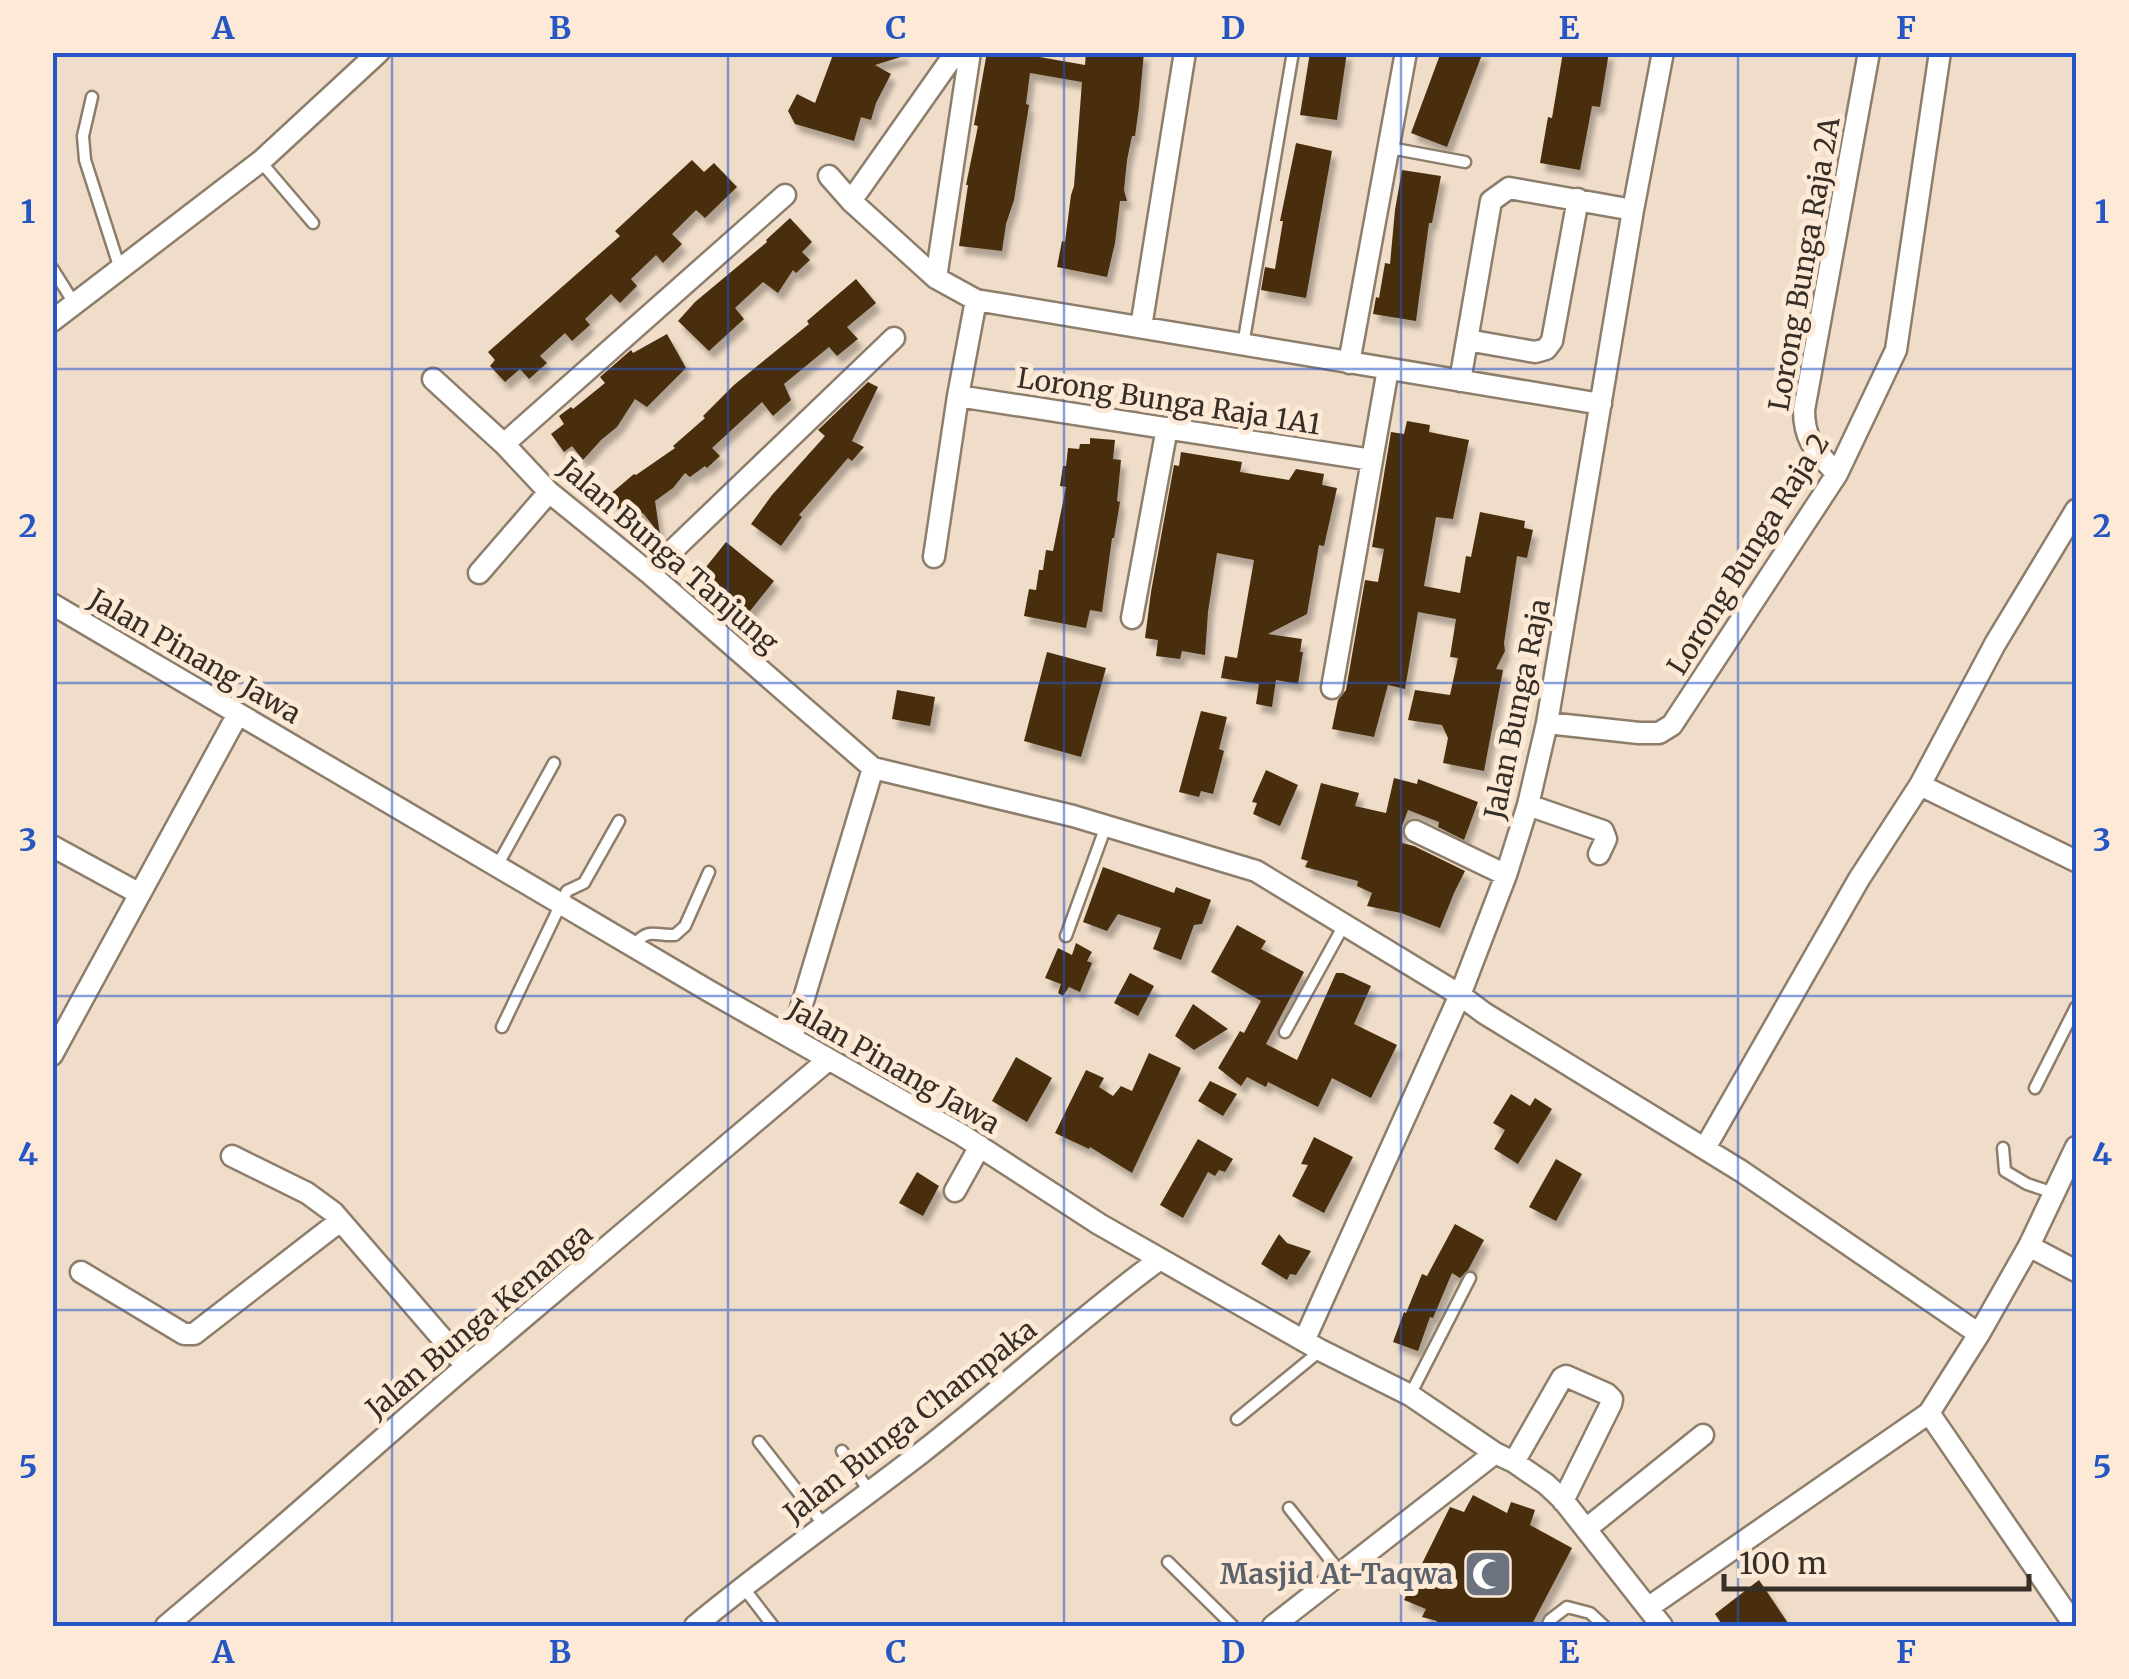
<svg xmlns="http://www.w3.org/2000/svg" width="2129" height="1679" viewBox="0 0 2129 1679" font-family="Merriweather,serif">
<defs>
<filter id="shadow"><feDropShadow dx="5" dy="8" stdDeviation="2.5" flood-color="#0004"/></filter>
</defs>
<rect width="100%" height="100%" fill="#efddc9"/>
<path fill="#492e0c" filter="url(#shadow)" d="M834 52H903L904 56 875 65 891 74 876 103 871 120 861 117 854 141 795 124 788 111 797 94 815 103Z
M987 52H1011L1085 65 1086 53 1144 52 1139 107 1135 136H1132L1127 160 1124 190 1127 201H1120L1115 243 1107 277 1057 267 1062 241 1065 242 1071 195 1074 186 1082 82 1030 73 1026 104 1029 105 1014 200 1006 224 1002 251 959 246 968 185H966L978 126 974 125Z
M1310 52H1347L1337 120 1300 115Z
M1441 52H1483L1447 147 1411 133Z
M1563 52H1609L1600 107 1592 106 1580 170 1540 163 1548 117 1552 118Z
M1296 143 1332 151 1306 298 1261 290 1265 267 1275 269 1283 221H1280Z
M692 160 704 172 714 163 737 187 705 218 696 210 672 234 682 244 663 263 656 255 631 279 637 286 620 303 611 294 585 319 590 325 572 341 565 333 540 356 547 363 529 379 520 369 505 382 490 366 495 360 488 352 620 236 615 231Z
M1402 170 1441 176 1432 223H1429L1416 321 1373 314 1376 297 1379 298 1385 263 1390 264 1395 210Z
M790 218 812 242 802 252 810 260 796 273 793 270 778 293 763 282 735 308 744 319 709 351 678 321 695 302 767 242 766 240Z
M856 279 876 303 847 327 858 339 837 356 829 347 784 384 791 400 773 416 762 402 712 448 720 456 707 468 705 466 690 477 685 473 673 488 655 501 660 535 643 513 630 524 608 496 634 474 636 475 675 448 673 446 705 418 703 416 734 385 809 324 807 321Z
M667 334 686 368 647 407 635 399 617 427 601 440 583 460 572 446 564 452 551 434 564 424 559 416 571 407 573 409 605 383 600 377 631 350 633 353Z
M868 382 878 387 852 441 864 447 852 461 848 458 799 515 802 517 781 546 751 524 772 495 825 436 818 430Z
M1407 421 1430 425 1429 432 1469 440 1453 519 1436 517 1424 586 1460 593 1466 556 1471 557 1480 512 1525 521 1524 528 1533 530 1527 558 1517 556 1504 643 1505 651 1496 669 1503 670 1484 771 1443 763 1448 738 1442 725 1408 720 1415 690 1450 695 1458 658 1450 657 1456 619 1418 612 1405 689 1388 685 1374 737 1332 729 1338 700 1346 690 1365 580 1378 582 1384 549 1372 547 1391 432 1404 434Z
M1090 438 1115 440 1113 459 1121 460 1117 501 1120 502 1114 538H1112L1102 612 1090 610 1086 628 1024 616 1029 589 1036 590 1039 570H1043L1046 550 1053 551 1066 487 1060 486 1063 466H1066L1068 448 1079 449 1080 444H1090Z
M1181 452 1242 462 1240 472 1289 480 1296 469 1324 474 1322 485 1337 488 1324 546 1319 545 1307 614 1268 634 1302 639 1300 652H1303L1298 684 1276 680 1272 707 1256 704 1259 684 1221 678 1225 656 1237 658 1254 560 1217 553 1208 612 1205 655 1182 651 1180 659 1156 656 1158 640 1145 638 1151 592 1174 465 1179 466Z
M726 542 774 581 746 616 698 577Z
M1047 652 1106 668 1081 757 1024 741Z
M897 690 935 697 930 726 892 719Z
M1201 711 1227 717 1219 749 1224 751 1213 794 1201 791 1199 797 1179 792Z
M1266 770 1298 785 1280 826 1253 814 1257 803 1252 802Z
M1394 778 1417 784 1418 779 1478 802 1464 840 1438 827 1439 822 1408 810 1402 826V843L1414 846 1465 871 1454 893 1440 928 1401 913 1367 906 1372 893 1357 886 1358 881 1305 867 1308 861 1301 859 1321 783 1359 793 1355 806 1386 813Z
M1103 867 1174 893 1176 887 1211 900 1202 924 1194 925 1181 960 1153 949 1161 928 1118 914 1107 931 1083 922Z
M1237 925 1266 941 1261 949 1304 972 1266 1044 1297 1060 1336 973H1343L1371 986 1354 1024 1397 1045 1371 1098 1332 1078 1318 1107 1268 1082 1266 1087 1247 1077 1241 1086 1218 1068 1240 1031 1244 1033 1261 1001 1211 972Z
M1076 943 1092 952 1087 961 1092 963 1080 992 1069 987 1063 996 1058 993 1061 984 1045 978 1058 948 1072 955Z
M1130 973 1154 986 1138 1016 1114 1003Z
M1193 1004 1228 1029 1194 1050 1175 1036Z
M1149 1053 1181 1068 1132 1173 1090 1147 1089 1149 1055 1133 1086 1070 1104 1078 1099 1087 1113 1096 1121 1086 1132 1091Z
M1016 1057 1052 1078 1027 1122 992 1101Z
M1210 1081 1237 1094 1223 1116 1198 1101Z
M1511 1094 1530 1106 1535 1098 1552 1109 1518 1164 1494 1149 1505 1130 1493 1123Z
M1314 1137 1353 1157 1324 1213 1292 1196 1308 1165 1301 1164Z
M1198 1139 1233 1159 1225 1172 1219 1170 1215 1176 1208 1172 1183 1218 1160 1205Z
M1556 1159 1582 1174 1556 1221 1529 1207Z
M917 1172 939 1186 923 1216 899 1203Z
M1455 1224 1484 1240 1468 1270 1460 1278 1452 1273 1433 1318 1430 1317 1418 1351 1393 1342 1404 1312 1406 1313 1422 1274 1427 1276Z
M1279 1234 1287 1243 1311 1251 1296 1275 1290 1274 1287 1280 1261 1264Z
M1473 1495 1507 1513 1511 1502 1535 1510 1530 1525 1572 1548 1531 1626H1434L1437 1621 1422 1617 1426 1609 1404 1600 1450 1507 1464 1512Z
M1759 1580 1790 1626H1723L1715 1614Z"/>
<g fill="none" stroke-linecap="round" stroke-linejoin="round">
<g stroke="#8d7d6b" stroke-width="15">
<path id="service" d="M92 97 83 136 85 160 120 269
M1390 148 1465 162
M261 162 313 223
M52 268 74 303
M1243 345 1293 52
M497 866 554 763
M1066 936 1106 826
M634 945C649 927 654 936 675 935L685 926 709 872
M502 1027 567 891 584 883 619 821
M1285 1032 1344 925
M2035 1088 2076 1007
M2003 1148 2005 1171 2027 1184 2054 1193
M1410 1395 1470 1278
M1237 1419 1320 1351
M759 1442 824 1525
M842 1451 869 1491
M1289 1508 1340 1572
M1168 1562 1233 1626
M743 1587 773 1626
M1547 1626 1550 1620 1567 1607 1590 1613 1604 1626"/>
</g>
<g stroke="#8d7d6b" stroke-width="25">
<path id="minor" d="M829 176 851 201 936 278 976 300 1601 404
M851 201 956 52
M936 278 970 52
M52 321 261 161 379 52
M1141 327 1185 52
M1467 340 1535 352 1546 349 1552 341 1578 199
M1349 363 1406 52
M433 379 504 444 549 492 649 573 873 768 1073 816 1256 871 1460 995 1484 1013 1741 1171 1979 1334
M1460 381 1491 201 1509 188 1633 210
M958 396 1372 460
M504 444 785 195
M1837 474C1817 452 1804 442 1804 410L1869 52
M934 557 958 396 976 300
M479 573 549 492
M649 573 894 338
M52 604 709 991 962 1135 1099 1224 1320 1350 1410 1395 1495 1453 1514 1462 1546 1484 1563 1500 1662 1626
M1132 618 1167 428
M1332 688 1388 369
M1547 723 1639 733H1659L1672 725 1837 474 1896 350 1940 52
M1920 785 2076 861
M1528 805 1603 831 1606 839 1599 854
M1415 831 1506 875
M52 846 140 894
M792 1038 873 768
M52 1055 238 714
M1705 1148 1859 879 1920 785 1995 644 2076 510
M232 1156 307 1193 333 1212 466 1366
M955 1191 980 1146
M2029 1246 2076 1271
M81 1272 184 1334H194L340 1221
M1304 1341 1460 995 1506 875 1528 805 1547 723 1633 210 1663 52
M1929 1413 2075 1626
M1514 1462 1562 1378 1566 1376 1607 1394 1612 1399 1611 1404 1563 1501
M1586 1529 1703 1435
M1649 1607 1929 1413 1979 1334 2029 1246 2076 1147
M166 1626C267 1542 364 1454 464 1368 585 1265 707 1163 828 1060
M695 1626C768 1565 846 1511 921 1453 1002 1390 1077 1320 1160 1259
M1273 1626 1495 1453"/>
</g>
<use href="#service" stroke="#fff" stroke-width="10"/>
<use href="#minor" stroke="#fff" stroke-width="20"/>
</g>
<path fill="none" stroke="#2656c4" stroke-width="2.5" stroke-opacity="0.55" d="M392 52V1626M728 52V1626M1064 52V1626M1401 52V1626M1738 52V1626M52 369H2076M52 683H2076M52 996H2076M52 1310H2076"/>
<defs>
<g id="mosque-square" transform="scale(2.5)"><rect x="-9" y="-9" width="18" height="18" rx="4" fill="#6b7280" stroke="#fdead6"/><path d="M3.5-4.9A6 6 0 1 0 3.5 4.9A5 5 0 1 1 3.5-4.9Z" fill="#fff"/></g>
</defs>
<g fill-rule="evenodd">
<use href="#mosque-square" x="1488" y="1574"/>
</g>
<g text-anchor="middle" stroke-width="10" stroke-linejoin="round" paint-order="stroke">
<g font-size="28" fill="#362f28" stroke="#fdead6">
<text transform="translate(1804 264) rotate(-80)" y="10">Lorong Bunga Raja 2A</text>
<text transform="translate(1169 401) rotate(9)" y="10">Lorong Bunga Raja 1A1</text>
<text transform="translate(1748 554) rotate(-58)" y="10">Lorong Bunga Raja 2</text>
<text transform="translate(669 555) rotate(41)" y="10">Jalan Bunga Tanjung</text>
<text transform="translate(195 656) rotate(30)" y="10">Jalan Pinang Jawa</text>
<text transform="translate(1517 709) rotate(-78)" y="10">Jalan Bunga Raja</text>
<text transform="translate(894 1066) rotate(30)" y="10">Jalan Pinang Jawa</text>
<text transform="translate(479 1321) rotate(-40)" y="10">Jalan Bunga Kenanga</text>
<text transform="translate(910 1421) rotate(-38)" y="10">Jalan Bunga Champaka</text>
</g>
<g font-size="28" font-weight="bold" fill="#5b616d" stroke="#fdead6" text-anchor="end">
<text x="1453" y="1584">Masjid At-Taqwa</text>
</g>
</g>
<rect width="2129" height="1679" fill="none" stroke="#fdead6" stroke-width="110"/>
<path d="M1724 1574v15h305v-15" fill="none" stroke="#362f28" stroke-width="5"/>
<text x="1739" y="1574" font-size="30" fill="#362f28" stroke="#fdead6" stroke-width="8" paint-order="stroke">100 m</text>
<rect x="55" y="55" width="2019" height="1569" fill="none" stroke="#2656c4" stroke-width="4"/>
<g font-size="32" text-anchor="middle" font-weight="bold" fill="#2656c4">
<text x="223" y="39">A</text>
<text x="560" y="39">B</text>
<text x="896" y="39">C</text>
<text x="1233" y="39">D</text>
<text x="1569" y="39">E</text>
<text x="1906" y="39">F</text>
<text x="28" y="223">1</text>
<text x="2102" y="223">1</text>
<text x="28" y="537">2</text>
<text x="2102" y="537">2</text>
<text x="28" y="851">3</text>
<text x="2102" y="851">3</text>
<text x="28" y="1165">4</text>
<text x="2102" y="1165">4</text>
<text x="28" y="1478">5</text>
<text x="2102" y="1478">5</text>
<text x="223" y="1663">A</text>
<text x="560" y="1663">B</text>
<text x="896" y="1663">C</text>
<text x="1233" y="1663">D</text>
<text x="1569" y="1663">E</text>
<text x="1906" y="1663">F</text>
</g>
</svg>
